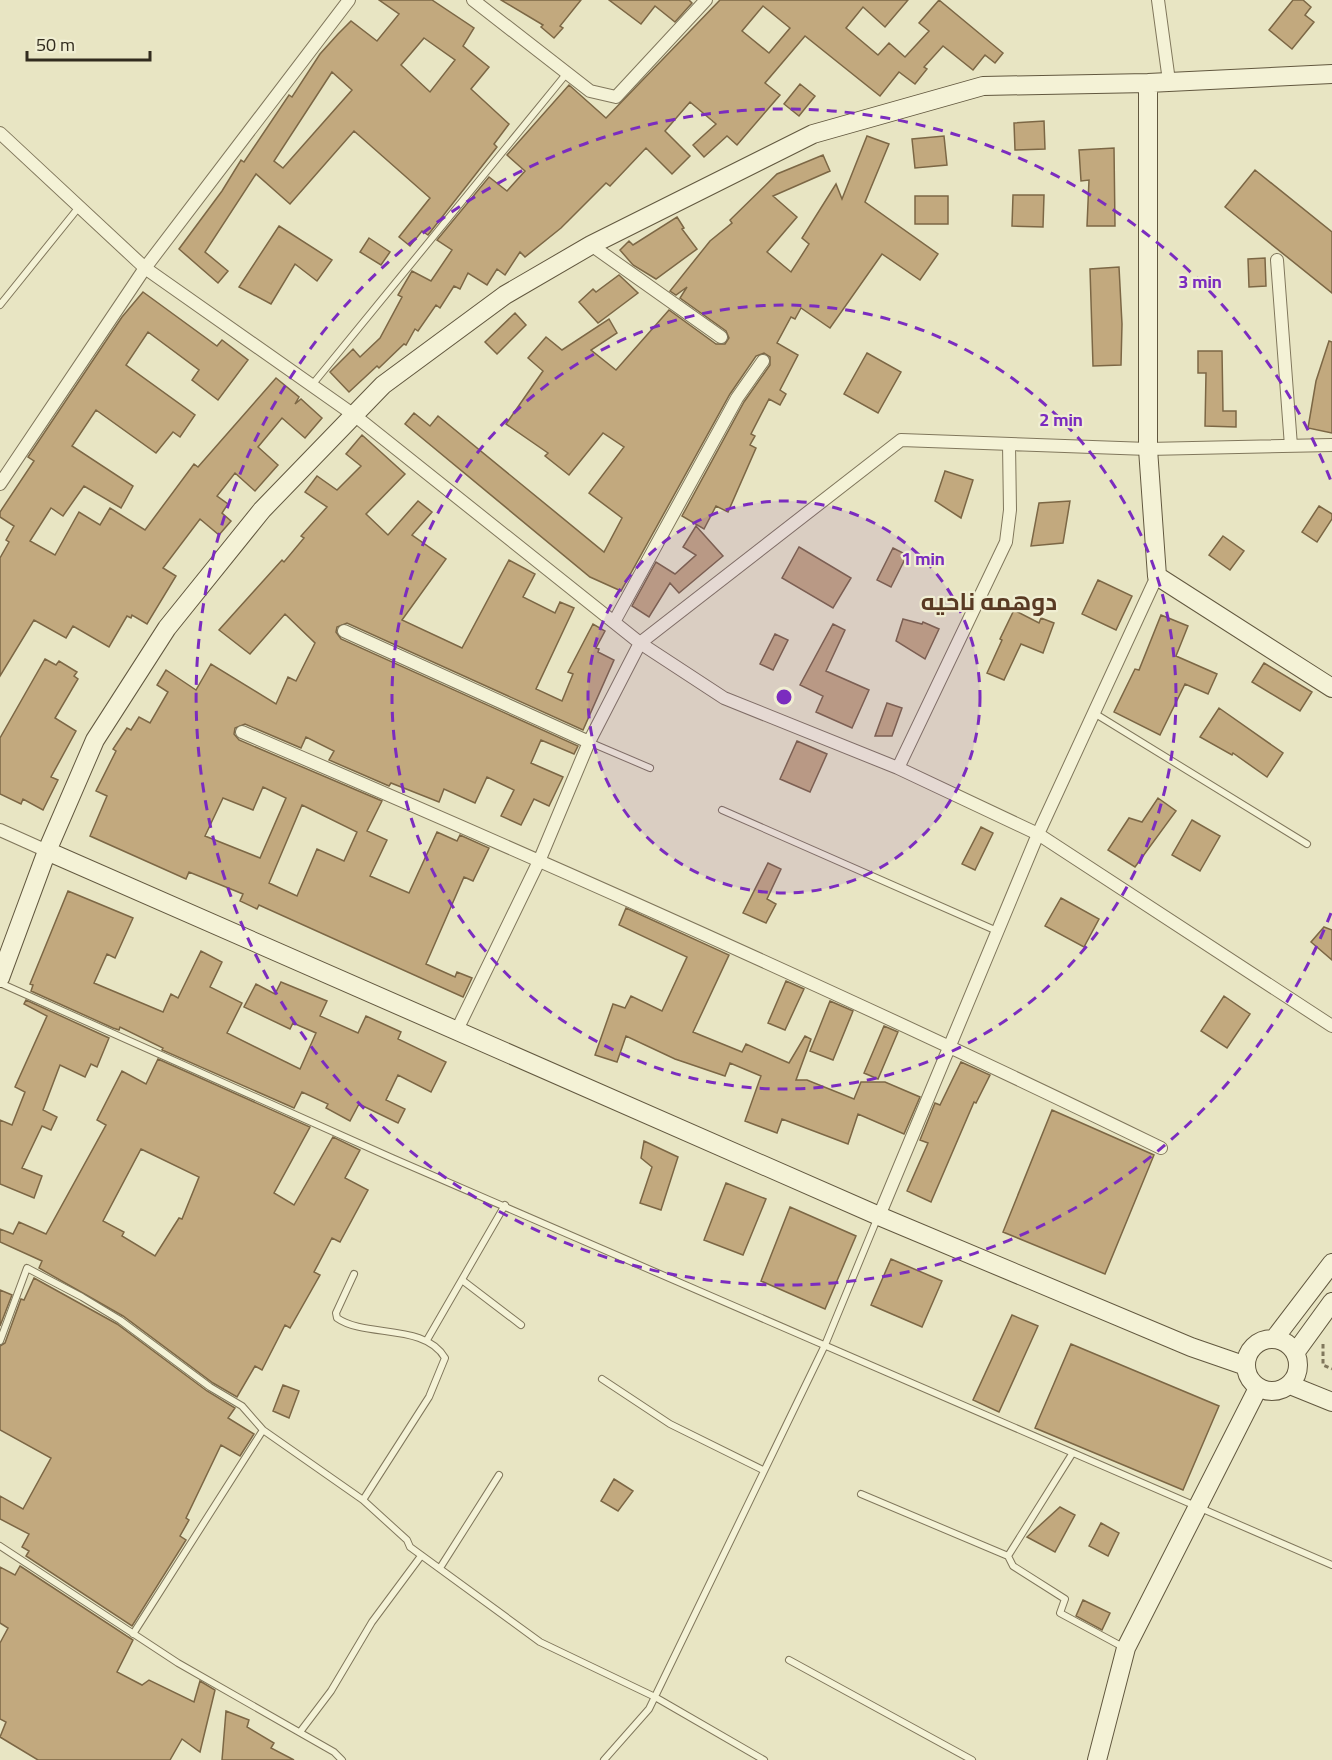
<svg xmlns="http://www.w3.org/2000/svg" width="1332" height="1760" viewBox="0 0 1332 1760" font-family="Georgia,Cairo,serif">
<rect width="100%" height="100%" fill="#e8e5c3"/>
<path fill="#c2a97e" stroke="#7c6745" stroke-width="1.5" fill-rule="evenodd" d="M379 0H432L474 28 463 46 489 67 471 89 509 124 494 144 497 147 428 235 422 231 410 246 399 237 430 198 354 131 290 204 256 174 205 252 228 271 218 283 179 249 222 191 241 160 244 162 289 95 292 97 320 54 338 34 351 21 377 41 399 14ZM424 38 455 60 430 92 401 65ZM332 72 352 90 283 168 274 161Z
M501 0H581L560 26 563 28 554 38 541 27 543 25Z
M609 0H689L692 3 675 22 655 6 641 24Z
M720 0H908L885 27 863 7 846 28 878 55 889 43 905 57 929 31 919 23 939 0 1003 53 995 63 985 55 973 70 943 46 924 67 927 69 915 84 899 72 880 96 805 36 765 83 780 95 737 145 727 136 704 157 693 145 716 124 690 102 665 131 690 156 672 174 646 148 610 186 606 183 561 228 525 257 520 252 505 275 497 269 487 285 468 273 460 289 454 286 440 308 436 305 418 331 415 329 406 345 404 344 379 368 377 366 349 392 330 372 353 349 360 357 380 338 402 297 398 295 412 271 431 281 452 250 437 240 489 177 507 191 525 171 507 155 569 85 606 118ZM763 6 790 28 769 53 742 31Z
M1293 0H1303L1311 7 1305 15 1314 22 1292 49 1269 30Z
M800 84 815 96 799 116 784 104Z
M1044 121 1045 149 1015 150 1014 123Z
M867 136 889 144 865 202 938 254 920 280 882 254 830 328 801 308 795 319 791 317 777 343 798 355 780 390 786 394 780 405 769 399 751 434 755 436 750 445 756 448 728 512 716 506 704 529 682 516 744 402 770 365V357L764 353 756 356 730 394 621 591 590 577 405 424 414 413 430 426 438 416 604 552 622 518 589 493 624 447 603 433 569 475 545 456 548 453 506 424 543 371 528 358 546 337 562 350 609 319 617 333 591 350 616 370 669 310 716 344H725L729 338 726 331 680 298 687 287 676 295 670 291 710 241 732 223 730 220 777 174 823 155 830 171 773 196 797 217 767 252 791 272 809 244 802 238 836 184 842 199Z
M944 136 947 165 915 168 912 139Z
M1114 148 1115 226H1087L1089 180 1081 181 1079 150Z
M1255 170 1332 232V293L1225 207Z
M1013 195H1044L1043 227 1012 226Z
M915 196H948V224H915Z
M677 217 684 228 682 229 697 249 656 279 633 265 620 250 629 241 633 245Z
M279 226 332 260 317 281 295 264 271 304 239 287Z
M369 238 390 252 381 265 360 252Z
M1265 258 1266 286 1249 287 1248 259Z
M1119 267 1122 324 1121 365 1093 366 1090 269Z
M619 275 638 293 598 323 579 302 593 289 596 292Z
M143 292 217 346 222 340 248 360 218 400 192 380 199 370 148 332 126 365 195 415 180 437 173 432 156 453 96 410 72 446 133 486 121 508 84 486 63 516 51 508 30 541 55 555 79 512 100 525 110 508 145 530 194 464 198 467 276 378 299 397 295 404 301 399 322 418 305 438 282 418 258 447 278 465 255 491 235 473 217 496 228 504 222 513 231 521 219 535 200 519 163 568 176 576 147 624 132 615 131 618 127 616 109 647 73 626 66 638 34 620 0 676V558L9 542 6 540 14 526 0 517V512L34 461 28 457 122 317Z
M515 313 526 325 497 354 485 342Z
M1329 341 1332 342V433L1308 428 1316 381Z
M1198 351H1222L1223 411H1236V427L1205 426 1206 373H1198Z
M867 353 901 372 878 413 844 394Z
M362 435 405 474 366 514 388 535 418 501 432 512 412 535 446 559 402 620 462 648 509 560 535 574 523 597 555 613 560 602 574 608 536 689 562 701 573 674 568 672 593 624 605 631 596 648 599 649 598 652 614 660 583 730 347 623 337 627 336 632 341 639 578 746 574 754 541 740 531 763 563 777 549 806 534 799 521 825 501 816 514 790 487 777 475 803 444 789 439 802 391 783 389 786 329 760 334 751 306 737 301 748 245 724 235 728 234 734 239 740 382 801 367 831 387 840 370 876 409 893 437 832 457 841 460 835 489 848 473 881 464 877 426 964 455 977 457 972 472 978 463 997 259 905 257 909 240 901 243 894 189 872 186 879 90 836 107 796 96 791 116 751 113 749 127 728 131 730 139 717 150 723 168 692 157 685 166 670 196 690 211 664 276 704 288 677 296 681 315 643 285 614 250 654 219 630 282 560 284 562 304 538 301 536 327 507 305 492 317 476 337 490 361 466 346 454ZM263 787 286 798 260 858 205 836 223 798 253 810ZM302 805 357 832 344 861 317 849 297 896 269 883Z
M945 471 973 480 961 518 935 501Z
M1070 501 1063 543 1031 546 1039 503Z
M1319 506 1332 514V519L1317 542 1302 532Z
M696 526 723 556 679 593 670 583 649 617 632 606 656 562 675 574 696 555 683 547Z
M1223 536 1244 551 1230 570 1209 555Z
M799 547 851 578 833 608 782 578Z
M893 548 907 555 891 587 877 580Z
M1098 580 1132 596 1116 630 1082 614Z
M1014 610 1039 623 1041 618 1054 623 1043 653 1021 644 1004 680 987 673 1002 640 1000 639Z
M1161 615 1188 626 1176 656 1217 674 1208 694 1185 684 1160 735 1114 712 1135 669 1139 670Z
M903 619 922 624 923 622 939 629 925 659 896 641Z
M833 624 845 630 826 671 869 690 852 728 816 712 823 696 800 685Z
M775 634 788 640 773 670 760 664Z
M45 659 56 665 59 661 77 672 74 676 78 679 55 718 76 731 51 777 58 780 43 810 23 799 21 804 0 794V738Z
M1264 663 1312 692 1300 711 1252 682Z
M887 703 902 708 892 736H875Z
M1219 708 1283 753 1267 777 1233 753 1232 755 1200 737Z
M797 741 827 754 810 792 780 779Z
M1158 798 1176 811 1135 867 1108 850 1129 818 1142 822Z
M1192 820 1220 836 1200 871 1172 855Z
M981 827 993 833 975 870 962 864Z
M768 863 781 869 767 899 776 904 766 923 743 913Z
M68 891 133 918 115 958 107 954 94 983 163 1012 171 994 178 998 201 951 222 962 210 987 242 1003 227 1033 300 1069 316 1033 293 1023 290 1029 244 1007 256 984 275 994 281 982 327 1001 320 1016 358 1033 366 1016 401 1032 398 1039 446 1062 431 1092 398 1075 386 1100 405 1109 398 1123 359 1104 350 1121 326 1108 328 1104 302 1092 294 1108 162 1050 163 1048 120 1027 119 1030 113 1028 31 991 33 985 30 984Z
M1061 898 1099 919 1084 947 1045 926Z
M626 908 729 955 693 1032 742 1052 746 1044 789 1063 805 1036 811 1039 796 1080H807L854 1099 861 1082H885L920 1097 904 1134 858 1114 848 1144 782 1119 777 1133 745 1121 761 1076 730 1063 725 1076 675 1059 626 1036 617 1062 595 1055 613 1004 625 1008 631 996 662 1011 687 957 619 925Z
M1324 927 1332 930V960L1311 942Z
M786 981 804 989 785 1030 768 1023Z
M1224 996 1250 1014 1227 1048 1201 1031Z
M26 1000 109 1038 97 1067 91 1064 85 1077 60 1065 43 1110 57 1117 51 1130 42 1126 22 1168 42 1176 34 1198 0 1184V1120L12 1125 25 1092 15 1087 47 1016 24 1004Z
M830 1001 853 1011 833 1060 810 1051Z
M884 1026 898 1032 878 1079 864 1073Z
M158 1059 310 1127 274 1193 294 1205 333 1137 360 1150 345 1178 368 1190 340 1242 332 1238 314 1272 320 1275 290 1328 285 1325 262 1370 255 1366 237 1397 213 1383 123 1316 39 1268 42 1261 0 1242V1229L13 1234 19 1222 46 1234 106 1125 97 1120 122 1071 146 1084ZM141 1149 199 1177 182 1219 179 1218 155 1256 122 1236 124 1232 103 1221Z
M961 1062 990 1075 976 1103 974 1102 931 1202 907 1191 928 1143 920 1140 935 1103 940 1105Z
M1052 1110 1154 1155 1105 1274 1003 1232Z
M644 1141 678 1157 661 1210 640 1203 652 1167 641 1158Z
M726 1183 766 1199 743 1255 704 1240Z
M790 1207 856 1236 825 1309 761 1281Z
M891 1259 942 1281 922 1327 871 1305Z
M34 1278 117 1324 207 1391 235 1408 228 1418 254 1434 240 1456 221 1445 186 1518 189 1520 180 1536 186 1540 132 1626 26 1556 29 1551 22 1547 29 1534 0 1519V1496L23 1509 51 1458 0 1430V1346L5 1343 21 1299 24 1300Z
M0 1290 12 1295 0 1326Z
M1012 1315 1038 1326 999 1412 973 1400Z
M1071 1344 1219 1406 1183 1490 1035 1428Z
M283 1385 299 1391 289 1418 273 1411Z
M614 1479 633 1491 618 1511 601 1501Z
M1060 1507 1075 1515 1055 1552 1027 1537Z
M1101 1523 1119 1533 1108 1556 1089 1546Z
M20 1566 133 1640 117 1672 142 1685 149 1680 194 1702 200 1681 215 1690 200 1752 182 1739 170 1760H38L0 1737 6 1722 0 1719V1643L8 1628 0 1623V1567L15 1575Z
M1083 1600 1110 1613 1102 1630 1076 1616Z
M226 1711 249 1720 247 1727 274 1743 271 1748 294 1760H222Z"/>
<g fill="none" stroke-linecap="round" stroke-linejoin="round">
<g stroke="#80775c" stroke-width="8">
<path id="lane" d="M0 305 79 207
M312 385 567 73
M1094 713 1307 844
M589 742 650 768
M722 810 997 931
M0 983 392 1158 1332 1565
M354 1274 336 1313 337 1318C365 1338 425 1323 445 1358L429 1397 363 1500
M462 1280 521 1325
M427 1340 505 1205
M0 1341 27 1268 82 1297 120 1320 210 1387 242 1406 263 1430 363 1500 407 1540 410 1547 540 1642 655 1697 764 1760
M602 1379 670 1424 763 1470
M861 1494 1008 1556 1013 1566 1065 1599 1060 1613 1123 1647
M0 1546 178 1663 334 1752 342 1760
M1008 1556 1072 1454
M440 1568 499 1475
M133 1634 263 1430
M789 1660 972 1760
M300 1732 331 1691 372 1622 421 1556
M604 1760 649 1709 825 1345 877 1219"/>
</g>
<g stroke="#80775c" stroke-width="14">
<path id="street" d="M473 0 590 91 616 97 706 0
M1158 0 1169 81
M0 133 145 268 354 415 640 643 724 698 898 768 1038 834 1332 1026
M591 245 721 337
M1277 260 1291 446
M0 484 145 268 349 0
M614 622 737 398 763 361
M344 631 589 742
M242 732C551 864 858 1000 1161 1148
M898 768 1006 542 1010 510 1009 444
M0 830 47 851
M456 1032 540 859 589 742 640 643 901 440 1148 449 1332 445
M879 1216 1038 834 1157 576"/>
</g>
<g stroke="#62583f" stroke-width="20">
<path id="secondary" d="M1148 83V449L1157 576 1332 688
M47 851 95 740 167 628 262 510 383 385 505 295 591 245 813 134 983 86 1148 83 1332 74
M0 978 47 851 879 1216 1191 1347 1246 1366
M1246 1365a26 26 0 1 1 52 0a26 26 0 1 1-52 0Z
M1274 1339 1332 1263
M1295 1353 1332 1302
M1290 1385 1332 1402
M1097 1760 1126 1648 1258 1388"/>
</g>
<path stroke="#80775c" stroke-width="3" stroke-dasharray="4.5 3" stroke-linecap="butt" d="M1323 1344V1365L1332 1369"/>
<use href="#lane" stroke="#f4f2d6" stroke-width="6"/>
<use href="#street" stroke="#f4f2d6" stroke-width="12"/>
<use href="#secondary" stroke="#f4f2d6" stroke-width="18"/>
</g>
<circle cx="784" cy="697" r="196" fill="#7b2cbf" fill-opacity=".12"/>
<g fill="none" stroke="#7b2cbf" stroke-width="3" stroke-dasharray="10 8">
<circle cx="784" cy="697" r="196"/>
<circle cx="784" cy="697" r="392"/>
<path d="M1331 913A588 588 0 1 1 1331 481"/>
</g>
<g text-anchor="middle" stroke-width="4.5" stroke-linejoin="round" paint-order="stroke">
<g font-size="24" font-weight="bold" fill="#593a23" stroke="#f0eed2">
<text x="989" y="610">دوهمه ناحیه</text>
</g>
</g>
<circle cx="784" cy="697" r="9" fill="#7b2cbf" stroke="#f0eed2" stroke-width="3"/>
<g font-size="18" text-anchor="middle" font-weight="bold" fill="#7b2cbf" stroke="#f0eed2" stroke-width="4.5" stroke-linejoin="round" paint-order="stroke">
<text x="1200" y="288">3 min</text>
<text x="1061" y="426">2 min</text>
<text x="923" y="565">1 min</text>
</g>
<path d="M27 51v9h123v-9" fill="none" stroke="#322c1f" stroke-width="3"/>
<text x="36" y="51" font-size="18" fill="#322c1f" stroke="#f0eed2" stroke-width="4.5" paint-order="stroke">50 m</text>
</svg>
